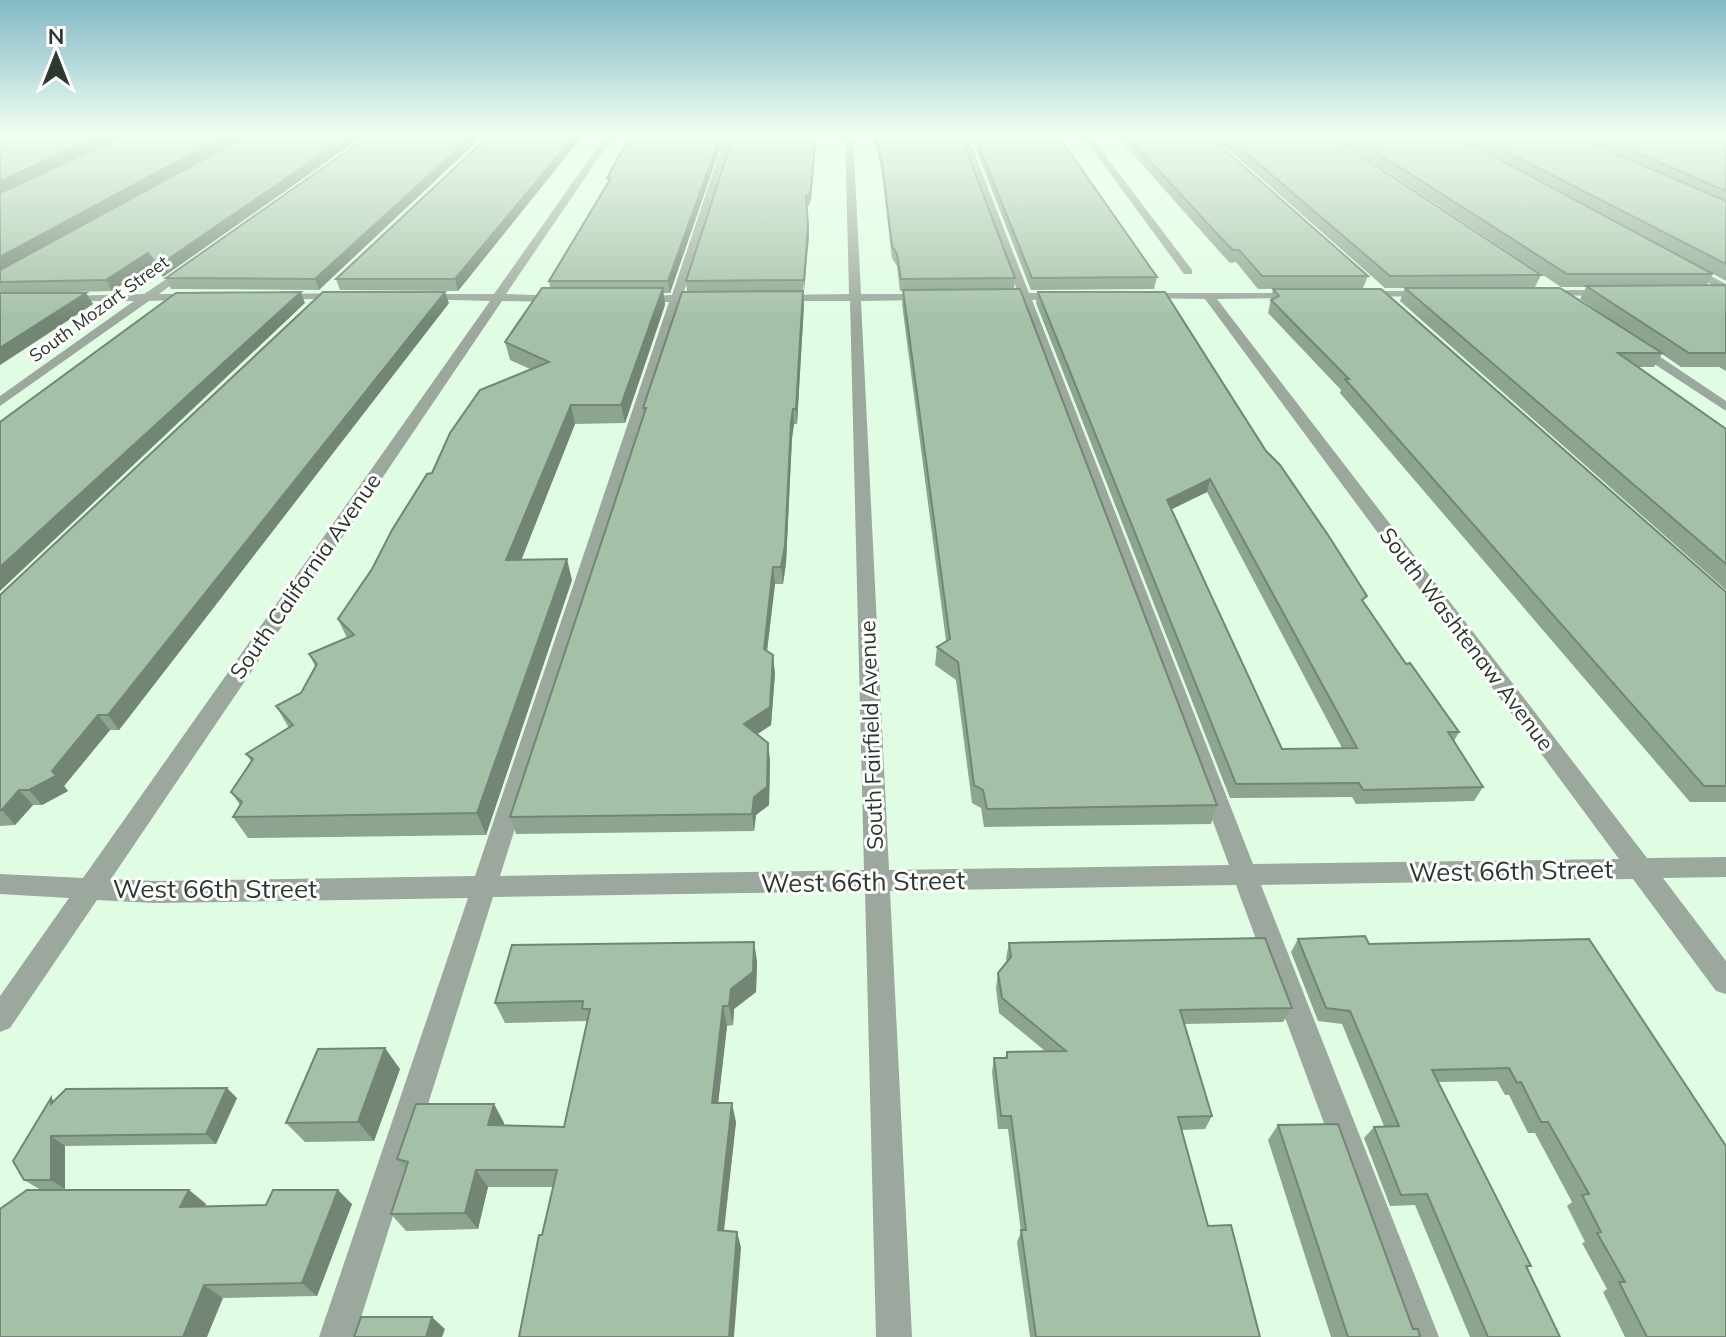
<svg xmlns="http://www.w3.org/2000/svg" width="1726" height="1337" viewBox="0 0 1726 1337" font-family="Mulish,sans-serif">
<rect width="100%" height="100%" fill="#e0fde3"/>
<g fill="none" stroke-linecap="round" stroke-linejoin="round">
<path fill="#9ca89d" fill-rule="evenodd" d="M607 134H615L506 294 560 296 566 299 560 302 502 301 111 879 155 881 475 876 669 302H640L634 299 640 296 672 295 726 134H734L683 295H704L710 298 704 301 681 302 500 876 864 870 850 301H776L770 298 776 295 849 294 845 134H853L861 294H928L934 297 928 300 861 301 889 870 1229 865 1020 300H996L990 297 996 294 1018 293 959 134H967L1029 293H1064L1070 296 1064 299 1032 300 1253 864 1619 859 1205 299 1136 298 1134 296 1140 293H1300L1302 295 1296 298 1217 299 1647 858 1726 857V877L1663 878 1726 961V994L1716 991 1633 879 1261 885 1439 1337H1403L1236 885 890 891 912 1337H876L865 891 493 897 355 1337H319L468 898 155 903 97 900 10 1028 0 1032V996L69 898 0 894V874L83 878 490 301 420 299 416 298V294H494Z
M1081 134H1089L1192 270V274H1184Z
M189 264 194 267 193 269 159 294H196L202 297 200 299 149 301 0 406V396L134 301H64L60 300V296L144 294Z
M1682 265H1690L1726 284V292L1682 269Z
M1544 290H1608L1614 293 1608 296 1540 295 1538 293Z
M1364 291H1428L1434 294 1428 297 1360 296V292Z
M344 293 348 294V298L276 300 270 297 276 294Z
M1633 344H1641L1726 401V411L1633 350Z"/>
</g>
<path fill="#8da590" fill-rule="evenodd" d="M128 134H247L142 193 250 134H366L163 277 154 264 112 291 35 293H86L93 304 0 365V193Z
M371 134 319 290 171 289 166 278Z
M491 134H584L458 291 340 290 336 279Z
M725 134 670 293H663L665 305 625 423 575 424 521 560 572 580 486 835 248 838 233 817 240 805 231 792 251 761 246 754 289 728 276 706 301 693 315 666 309 654 347 638 338 619 372 569 432 473 530 369 510 360 505 342 550 288 549 281 608 183 607 178Z
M734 134H817L811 198 809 206H807L809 236 803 292 804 304 797 424H794L792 438 786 563 783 584H775L767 651 775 673 771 725 757 734 770 760 769 805 756 815 754 831 516 834 510 817 644 414 643 408 687 292 686 281Z
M873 134H960L1015 278 1014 289 1217 805 1211 824 984 827 981 808 972 803 956 680 935 665 937 647 946 641 902 304 903 291H900L897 266 892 258 882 173Z
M970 134H1057L1157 277 1154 289 1031 290Z
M1115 134H1207L1368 276 1363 288 1258 289 1236 262 1230 263 1218 250Z
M1211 134H1328L1541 275 1535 287 1385 288Z
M1331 134H1726V281L1701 267 1713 274 1706 286 1726 285V371L1719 367H1681L1662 354 1654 367H1638L1726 429V590L1400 301 1405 288 1624 329 1580 299 1586 287H1561Z
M1273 289 1726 592V802H1690L1340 393 1341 390 1268 313Z
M1038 292 1266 451 1364 602 1406 664 1459 732 1454 741 1483 787 1474 801 1356 804 1352 797 1230 798 1036 303ZM1207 492 1342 748 1282 749 1172 509Z
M449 303 119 730H110L64 786 68 791 42 805H33L15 825 0 826V595Z
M1298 939 1369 944 1589 939 1726 1337H1625L1603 1292 1607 1289 1582 1243 1585 1242 1567 1206 1572 1202 1535 1133H1528L1509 1095H1505L1497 1081 1438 1082 1531 1266 1527 1268 1560 1337H1470L1415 1205 1390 1206 1364 1138 1374 1127 1384 1126 1342 1024 1318 1021 1291 952Z
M754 942 757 962 756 992 734 1009 733 1025 727 1026 718 1103 736 1122 724 1231 737 1232 741 1248 542 1235 553 1187H488L478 1229 406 1231 391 1214 405 1169 397 1159 494 1104 504 1123V1126L564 1127 587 1021 505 1023 495 1003Z
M1009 943 1292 1008 1283 1022 1185 1024 1212 1116 1205 1129 1182 1130 1208 1226 1260 1337H1030L1017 1242 1021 1232 1008 1129H998L992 1072 994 1058H1005L1007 1052 1045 1051 999 1013 996 988 998 973 1007 963 1006 958Z
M400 1069 374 1141 305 1142 286 1123Z
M51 1098 55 1101 237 1098 216 1144 65 1146V1189L189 1190 206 1204 205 1206 352 1204 317 1296 223 1298 24 1180Z
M1278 1125 1413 1329 1420 1337H1331L1268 1140Z"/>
<path fill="#738675" d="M104 134H127L0 193V181Z
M228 134H247L0 272V257Z
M351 134H366L163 277 158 266Z
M474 134H485L319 290 315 279Z
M576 134H584L458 291 455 279Z
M721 134H725L670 293 668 281Z
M816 134H817L811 198 809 206V196Z
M808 225 809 236 804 292V280Z
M148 253 154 264 112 291 106 280Z
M663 288 665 305 625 423 621 405Z
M803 291 804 304 797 424 796 409Z
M301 292 305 303 0 591V567Z
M445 292 449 303 119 730 108 715Z
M86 293 93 304 0 365V348Z
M571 405 575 424 513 581 506 560Z
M793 409 794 424 792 438 786 563 783 584 781 567 791 422Z
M1210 479 1207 492 1164 513 1167 500Z
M567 559 572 580 486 835 477 813Z
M773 567 775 584 765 667 764 649Z
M773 655 775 673 771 725 746 742 744 724Z
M98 715 110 730 64 786 68 791 42 805 29 790 52 771Z
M768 743 770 760 769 805 756 815 754 831 752 814 754 797Z
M19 790 33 805 15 825 2 810Z
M754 942 757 962 756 992 734 1009 733 1025 729 1006 731 989Z
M723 1006 727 1026 716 1122 712 1103Z
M385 1048 400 1069 374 1141 358 1122Z
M227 1088 237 1098 216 1144 206 1134Z
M732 1103 736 1122 722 1246 718 1230Z
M494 1104 504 1123 499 1143 488 1125Z
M51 1136 65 1146V1189L51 1180Z
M476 1170 488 1187 478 1229 465 1213Z
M189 1190 206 1204 199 1221 180 1207Z
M338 1190 352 1204 317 1296 302 1283Z
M737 1232 741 1248 734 1337H729Z
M204 1285 223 1298 207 1337H183Z
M432 1317 445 1329 442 1337H426Z"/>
<path fill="#a4c0a7" stroke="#738675" stroke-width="2" fill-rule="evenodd" d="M5 134H104L0 181V136Z
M128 134H228L0 257V193Z
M250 134H351L158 266 148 253 106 280 0 282V270Z
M371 134H474L315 279 166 278Z
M491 134H576L455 279H336Z
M631 134H721L668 281H549L611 178H607Z
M734 134H816L811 188 809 196H806L808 225 804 280 686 281Z
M875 134H960L1015 278 901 279 897 254 892 246 882 163Z
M974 134H1057L1157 277 1032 278Z
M1125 134H1207L1368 276H1262L1239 250H1233L1221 238Z
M1224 134H1328L1541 275 1390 276Z
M1348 134H1452L1713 274H1567Z
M1472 134H1570L1726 201V264Z
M1594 134H1694L1726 145V191Z
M1726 285V353H1689L1586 286Z
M542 288H663L621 405H571L506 560 567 559 477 813 233 817 242 802 231 792 253 759 246 754 293 725 276 706 301 693 317 664 309 654 354 635 338 619 372 569 392 530 427 474 432 473 450 433 480 390 549 362 505 342Z
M1405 288H1560L1662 353H1618L1726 429V564Z
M1020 289 1217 805 987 809 983 790 974 785 958 662 937 647 950 639 903 290Z
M1273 289H1381L1726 592V786H1704L1345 379H1349L1271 300 1279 296Z
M803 291 796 409H793L791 422 785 546 781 567H773L764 649 773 655 770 707 744 724 768 743 767 787 754 797 752 814 510 817 646 408H643L682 292Z
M301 292 0 567V422L176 293Z
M323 292H445L108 715H98L52 771 56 776 29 790H19L2 810H0V595Z
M1038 292H1165L1266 451 1280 465 1328 535 1367 596 1362 600 1406 664 1410 663 1459 732H1448L1483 787 1363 790 1359 783 1236 784ZM1210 479 1357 748 1282 749 1167 500Z
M0 293H86L0 348Z
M1365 936 1369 944 1589 939 1726 1146V1337H1647L1619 1282H1625L1597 1233 1601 1232 1582 1195 1589 1194 1548 1122H1541L1521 1082 1517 1083 1509 1068 1432 1070 1531 1266H1526L1560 1337H1488L1427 1194 1401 1195 1374 1127 1399 1126 1350 1011 1326 1008 1298 939Z
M1265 938 1292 1008 1180 1010 1212 1116 1178 1117 1208 1226 1231 1225 1260 1337H1036L1021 1230H1026L1011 1116H1001L994 1058H1007V1052L1066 1051 1002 998 998 973 1011 957 1009 943Z
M754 942 753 972 731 989 729 1006H723L712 1103H732L718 1230 737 1232 729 1337H519L539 1235H542L557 1170H476L465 1213 391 1214 408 1162 397 1159 416 1104H494L488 1125 564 1127 590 1009H582L583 1001 495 1003 512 945Z
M385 1048 358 1122 286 1123 318 1049Z
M227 1088 206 1134 51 1136V1180H24L13 1161 51 1098V1104L66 1089Z
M1338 1124 1413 1329H1418L1420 1337H1348L1278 1125Z
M27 1190H189L180 1207 266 1205 273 1190H338L302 1283 204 1285 183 1337H0V1209Z
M361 1317H432L426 1337H354Z"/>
<linearGradient id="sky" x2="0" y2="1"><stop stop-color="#81b9c5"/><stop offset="0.42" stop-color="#f1fef2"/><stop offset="1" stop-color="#f1fef2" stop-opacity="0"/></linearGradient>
<rect width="1726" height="321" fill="url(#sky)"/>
<g text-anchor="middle" stroke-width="6" stroke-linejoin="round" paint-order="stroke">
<g font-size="18" fill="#2d382e" stroke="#fff">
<text transform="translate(99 309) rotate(-36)" y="6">South Mozart Street</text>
</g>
<g font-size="22" fill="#2d382e" stroke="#fff">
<text transform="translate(305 576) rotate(-55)" y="8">South California Avenue</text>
<text transform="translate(1467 639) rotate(53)" y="8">South Washtenaw Avenue</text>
<text transform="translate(871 735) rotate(-92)" y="8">South Fairfield Avenue</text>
</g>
<g font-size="26" fill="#2d382e" stroke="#fff">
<text transform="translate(1511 871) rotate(-1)" y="9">West 66th Street</text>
<text transform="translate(863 882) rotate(-1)" y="9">West 66th Street</text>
<text x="215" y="898">West 66th Street</text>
</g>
</g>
<g transform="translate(56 56)" stroke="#ffffff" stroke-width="6" paint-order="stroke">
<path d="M0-6L14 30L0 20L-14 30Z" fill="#2d382e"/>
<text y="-12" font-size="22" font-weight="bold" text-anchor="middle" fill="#2d382e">N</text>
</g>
</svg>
